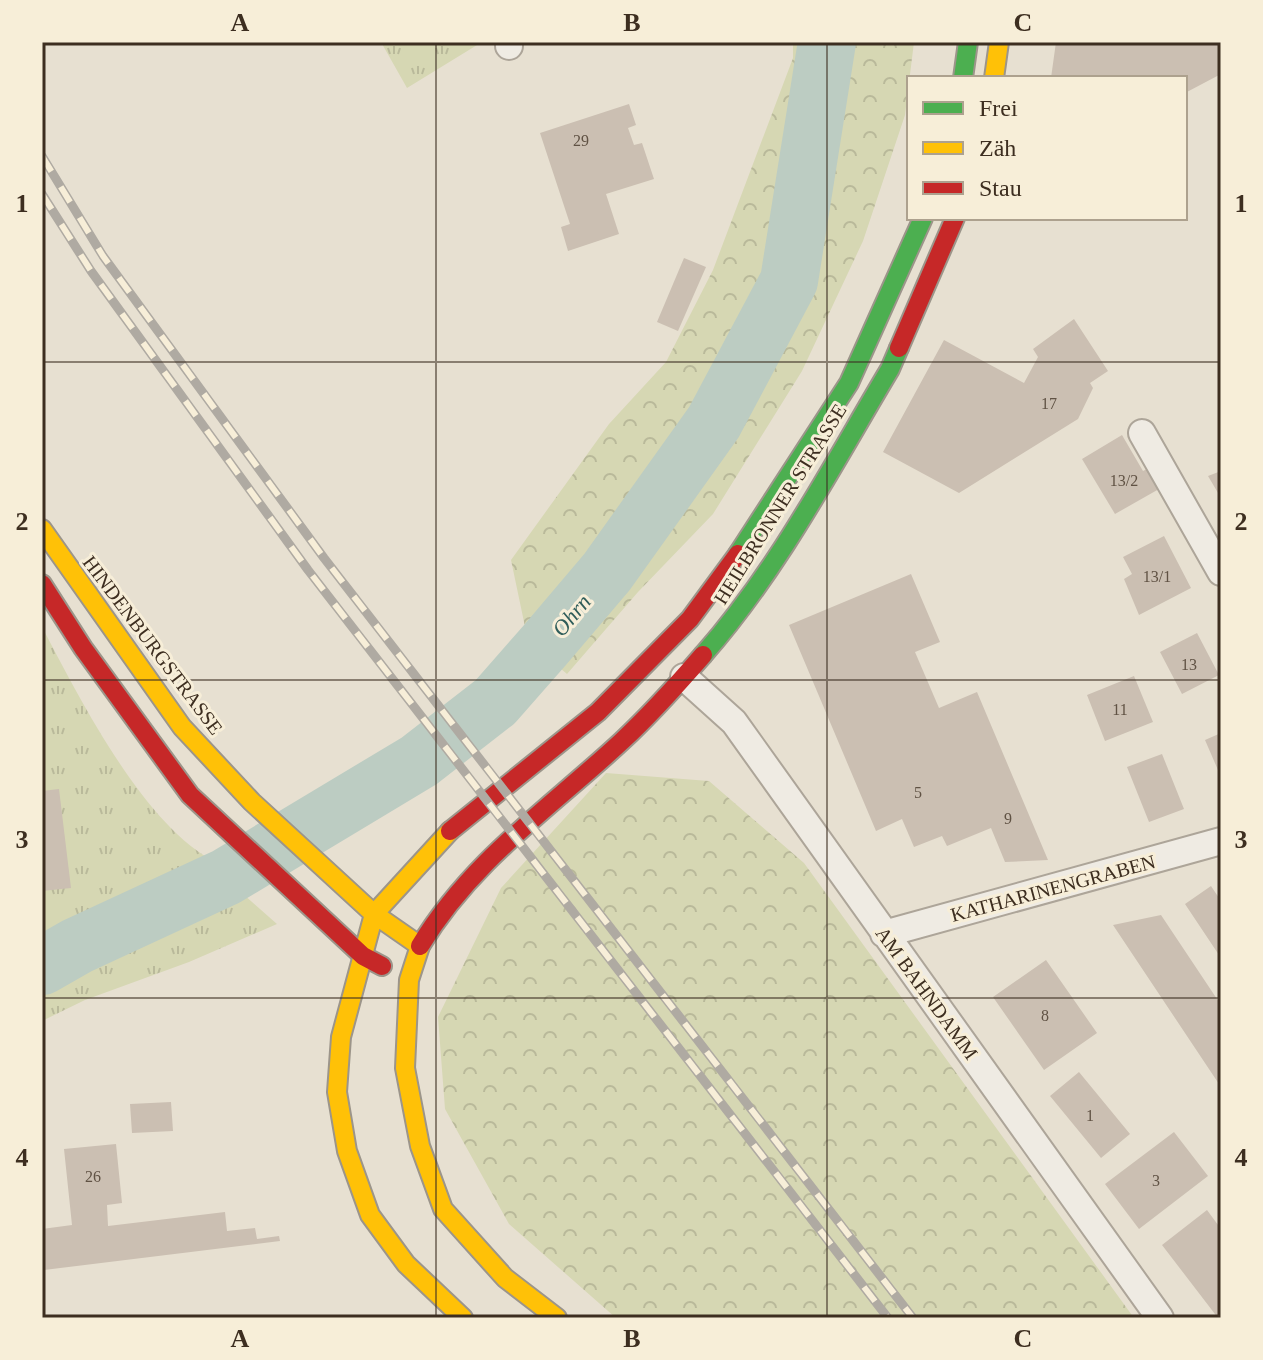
<svg xmlns="http://www.w3.org/2000/svg" width="1263" height="1360" viewBox="0 0 1263 1360" font-family="'Times New Roman',serif">
<defs>
<pattern id="grass-tufts" width="24" height="20" patternUnits="userSpaceOnUse" patternTransform="scale(2)"><rect width="24" height="20" fill="#d6d7b3"/><path d="M3 7l-1-3M5 7V3M7 7l1-3M15 17l-1-3M17 17v-4M19 17l1-3" fill="none" stroke="#b9b99a"/></pattern>
<pattern id="forest-crowns" width="20" height="18" patternUnits="userSpaceOnUse" patternTransform="scale(2)"><rect width="20" height="18" fill="#d6d7b3"/><path d="M2 6a3 3 0 1 1 6 0M12 15a3 3 0 1 1 6 0" fill="none" stroke="#b9b99a"/></pattern>
</defs>
<rect width="100%" height="100%" fill="#e7e0d1"/>
<path fill="url(#grass-tufts)" d="M381 42H482L407 88Z
M42 627C79 697 144 827 216 862L42 956Z
M234 886 277 924 189 962 85 1000 42 1021V990Z"/>
<path fill="url(#forest-crowns)" d="M793 42H914L905 115 863 241 802 371 713 514 638 592 567 674 528 641 511 560 609 424 666 362 713 270 793 58Z
M606 773 709 781 804 863 1134 1318H616L509 1224 445 1109 438 1017 501 888Z"/>
<g fill="none" stroke-linecap="round" stroke-linejoin="round">
<path stroke="#bcccc2" stroke-width="58" d="M42 966 77 946 226 877 419 761 495 702 545 645 607 572 714 422 789 281 827 42"/>
</g>
<path fill="#cbbfb2" d="M1056 42H1221V74L1185 93V78H1051Z
M629 104 636 125 628 128 634 145 642 143 654 179 606 194 619 234 568 251 561 227 570 224 540 133Z
M684 258 706 267 678 331 657 322Z
M1074 319 1108 371 1090 383 1093 388 1078 419 959 493 883 452 944 340 1024 383 1038 357 1033 349Z
M1122 435 1143 471 1147 469 1159 489 1115 514 1082 459Z
M1221 471V498L1208 476Z
M1164 536 1191 588 1139 615 1124 579 1132 574 1123 557Z
M911 574 940 642 915 652 939 708 977 692 1048 860 1005 862 991 828 947 846 942 836 914 847 902 819 876 831 789 625Z
M1197 633 1219 675 1182 694 1160 652Z
M1134 676 1153 722 1105 741 1087 695Z
M1221 733V777L1205 740Z
M1162 754 1184 809 1149 822 1127 767Z
M59 789 71 888 42 891V791Z
M1211 886 1221 901V958L1185 904Z
M1161 915 1221 1005V1087L1113 925Z
M1046 960 1097 1033 1044 1070 993 997Z
M1079 1072 1130 1134 1101 1158 1050 1096Z
M171 1102 173 1131 132 1133 130 1104Z
M1174 1132 1208 1176 1139 1229 1105 1184Z
M116 1144 122 1203 107 1205 108 1226 225 1212 227 1231 255 1228 257 1239 279 1236 280 1241 44 1270 42 1229 72 1225 64 1149Z
M1207 1210 1221 1229V1318H1218L1162 1245Z"/>
<g fill="none" stroke-linecap="round" stroke-linejoin="round">
<g stroke="#ada599" stroke-width="30">
<path id="street" d="M509 42V46
M1142 433 1221 572
M684 677 734 722 1160 1318
M884 934 1221 841"/>
</g>
<g stroke="#9c958a" stroke-width="22">
<path id="fast" d="M963 78 968 42
M738 554 849 383 923 218
M703 655C778 570 832 466 890 369L899 348"/>
</g>
<g stroke="#9c958a" stroke-width="22">
<path id="slow" d="M994 78 999 42
M42 529 182 727 252 802 374 914 420 946
M450 831 374 914 341 1037 337 1092 347 1151 370 1215 406 1264 463 1318
M420 946 409 980 405 1068 420 1146 443 1209 505 1278 557 1318"/>
</g>
<g stroke="#9c958a" stroke-width="22">
<path id="jam" d="M899 348 955 218
M42 584 83 648 190 795 363 956 382 966
M450 831 598 712 690 619 738 554
M420 946C472 860 550 808 622 741 651 714 677 685 703 655"/>
</g>
<use href="#street" stroke="#efebe3" stroke-width="26"/>
<use href="#fast" stroke="#4caf50" stroke-width="18"/>
<use href="#slow" stroke="#ffc107" stroke-width="18"/>
<use href="#jam" stroke="#c62828" stroke-width="18"/>
<g stroke="#afaaa2" stroke-width="9">
<path id="rail" d="M42 156 103 256 324 558 913 1318
M42 194 91 271 308 570 888 1318"/>
</g>
<use href="#rail" stroke="#f7eed8" stroke-width="6" stroke-dasharray="18" stroke-linecap="butt"/>
</g>
<path fill="none" stroke="#3d2e20" stroke-width="2" stroke-opacity="0.55" d="M436 42V1318M827 42V1318M42 362H1221M42 680H1221M42 998H1221"/>
<g text-anchor="middle" stroke-width="6" stroke-linejoin="round" paint-order="stroke">
<g font-size="16" fill="#605244">
<text x="581" y="146">29</text>
<text x="1049" y="409">17</text>
<text x="1124" y="486">13/2</text>
<text x="1157" y="582">13/1</text>
<text x="1189" y="670">13</text>
<text x="1120" y="715">11</text>
<text x="918" y="798">5</text>
<text x="1008" y="824">9</text>
<text x="1045" y="1021">8</text>
<text x="1090" y="1121">1</text>
<text x="93" y="1182">26</text>
<text x="1156" y="1186">3</text>
</g>
<g font-size="20" fill="#3d2e20" stroke="#f7eed8">
<text transform="translate(780 504) rotate(-58)" y="7">HEILBRONNER STRASSE</text>
<text transform="translate(153 645) rotate(53)" y="7">HINDENBURGSTRASSE</text>
<text transform="translate(1053 888) rotate(-15)" y="7">KATHARINENGRABEN</text>
<text transform="translate(927 993) rotate(54)" y="7">AM BAHNDAMM</text>
</g>
<g font-size="22" font-style="italic" fill="#2f5d5a" stroke="#f7eed8">
<text transform="translate(571 615) rotate(-50)" y="8">Ohrn</text>
</g>
</g>
<rect width="1263" height="1360" fill="none" stroke="#f7eed8" stroke-width="88"/>
<rect x="907" y="76" width="280" height="144" fill="#f7eed8" stroke="#ada18e" stroke-width="2"/>
<rect x="923" y="102" width="40" height="12" fill="#4caf50" stroke="#ada18e" stroke-width="2"/>
<text x="979" y="116" font-size="24" fill="#3d2e20">Frei</text>
<rect x="923" y="142" width="40" height="12" fill="#ffc107" stroke="#ada18e" stroke-width="2"/>
<text x="979" y="156" font-size="24" fill="#3d2e20">Zäh</text>
<rect x="923" y="182" width="40" height="12" fill="#c62828" stroke="#ada18e" stroke-width="2"/>
<text x="979" y="196" font-size="24" fill="#3d2e20">Stau</text>
<rect x="44" y="44" width="1175" height="1272" fill="none" stroke="#3d2e20" stroke-width="3"/>
<g font-size="26" text-anchor="middle" font-weight="bold" fill="#3d2e20">
<text x="240" y="31">A</text>
<text x="632" y="31">B</text>
<text x="1023" y="31">C</text>
<text x="22" y="212">1</text>
<text x="1241" y="212">1</text>
<text x="22" y="530">2</text>
<text x="1241" y="530">2</text>
<text x="22" y="848">3</text>
<text x="1241" y="848">3</text>
<text x="22" y="1166">4</text>
<text x="1241" y="1166">4</text>
<text x="240" y="1347">A</text>
<text x="632" y="1347">B</text>
<text x="1023" y="1347">C</text>
</g>
</svg>
